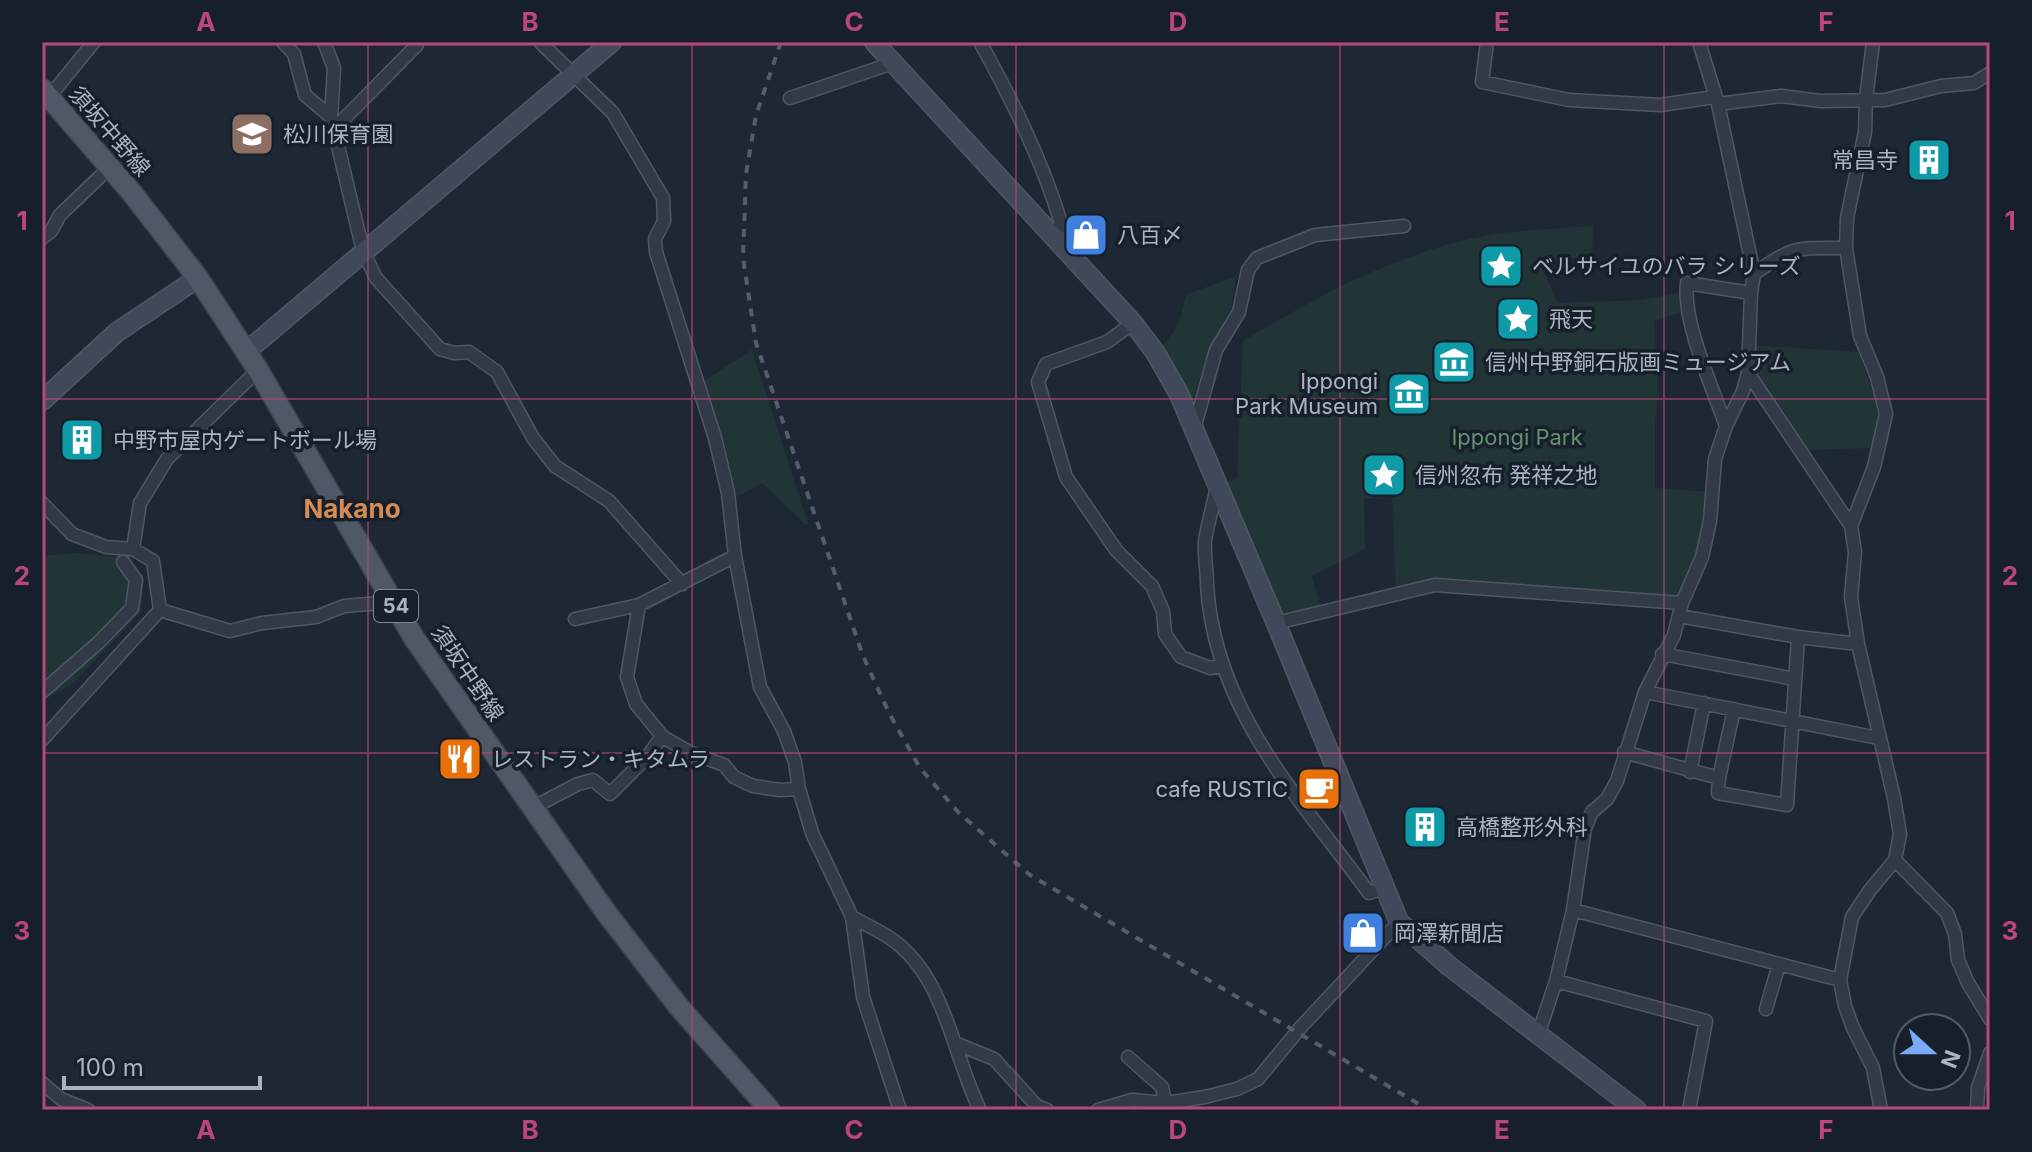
<svg xmlns="http://www.w3.org/2000/svg" width="2032" height="1152" viewBox="0 0 2032 1152" font-family="Inter,'Noto Sans JP',sans-serif">
<rect width="100%" height="100%" fill="#1e2835"/>
<path fill="#213537" d="M1593 226 1592 258H1572L1541 266 1558 303 1640 300 1685 292 1689 310 1654 321 1658 388 1655 427V488L1711 492 1710 521 1682 603 1456 585 1396 594 1392 497 1364 498 1365 549 1312 576 1322 612 1276 623 1217 487 1237 478 1243 341C1315 298 1382 261 1465 240 1507 230 1551 229 1593 226Z
M1236 276 1231 309 1210 349 1192 400 1163 345C1178 330 1181 316 1186 295Z
M1751 345 1858 352 1875 396 1879 423 1873 448 1804 450 1749 368Z
M752 350 808 523 806 525 762 483 737 497 701 383Z
M77 553 127 558 143 576 141 612 69 687 42 699V556Z"/>
<g fill="none" stroke-linecap="round" stroke-linejoin="round">
<g stroke="#4f5764" stroke-width="15">
<path id="street" d="M283 42 294 54 305 95 331 117
M324 42 334 68 331 117 363 251 376 278 440 349 454 353 469 352 497 372 533 438 555 466 609 501 682 584
M540 42 613 113 663 198 664 221 655 239 656 252 715 438 728 493 735 556 760 687 784 731 795 762 799 789 812 833 852 917 863 997 900 1110
M980 42C1012 100 1042 160 1061 223L1054 239
M1487 42 1482 82 1569 100 1661 105 1714 97
M1873 42 1866 99 1865 132 1847 218 1846 248 1860 336 1877 377 1886 414 1874 467 1851 526 1855 552 1851 597 1858 644 1894 798 1900 834 1895 860 1870 890 1852 917 1840 980 1845 1006 1853 1028 1873 1068 1881 1110
M49 97 94 42
M790 98 893 63
M1718 104 1781 96 1821 101 1885 100 1941 86 1974 83 1990 73
M334 129 417 45
M42 238 51 231 60 215 110 167
M1754 274C1793 245 1798 248 1846 248
M1133 323 1107 342 1046 364 1038 382 1066 477 1116 550 1152 586 1163 611 1165 634 1181 657 1210 668 1222 666
M1748 373 1851 526
M1726 426C1713 389 1682 321 1687 283L1751 293
M1194 429 1216 350 1239 312 1248 270 1257 258 1315 235 1404 226
M1217 487C1213 505 1208 523 1205 541 1204 555 1207 570 1207 584 1214 710 1298 796 1369 893L1384 888
M42 503 72 534 106 547 133 549 153 561 160 610 230 631 262 623 316 617 344 606 393 602
M133 549 140 503 167 459 258 370
M639 605 627 677 636 704 663 737 689 752 724 765 734 777 753 786 780 790 799 789
M1679 616 1798 637 1858 644
M575 619 639 605 735 556
M1276 623 1435 585 1682 603
M1662 654 1795 679
M42 692 98 643 132 608 136 580 123 562
M1645 692 1878 738
M42 740 160 610
M1624 752 1719 778 1718 793 1787 805 1798 637
M1690 772 1704 703
M1719 778 1734 709
M532 808 578 784 593 780 610 794 648 756 662 736
M1895 860 1947 913 1955 934 1958 960 1968 983 1990 1019
M1573 910 1840 980
M852 917C864 924 878 930 890 938 946 976 952 1054 980 1110
M1556 981 1706 1021 1689 1110
M1766 1009 1779 964
M1538 1035 1556 981 1573 910 1585 828 1592 812 1607 799 1617 781 1645 692 1674 635 1682 603 1702 557 1710 521 1715 459 1726 426 1743 391 1748 373 1751 293 1754 274 1718 104 1699 42
M955 1043 994 1059 1037 1106 1047 1110
M1128 1057 1162 1087 1167 1110
M42 1083 61 1099 88 1110
M1098 1110 1132 1100 1167 1103 1205 1097 1237 1089 1258 1079 1301 1027 1399 922
M1977 1110 1978 1088 1990 1053"/>
</g>
<g stroke="#4f5764" stroke-width="21">
<path id="secondary" d="M874 42 1133 323 1155 352 1179 394 1276 623 1399 922 1449 966 1637 1110
M247 351 612 42
M42 401 117 332 198 278"/>
</g>
<g stroke="#3b434f" stroke-width="23">
<path id="primary" d="M42 89 132 193 198 278 258 370 414 638 605 911 679 1007 770 1110"/>
</g>
<use href="#street" stroke="#313a46" stroke-width="12"/>
<use href="#secondary" stroke="#3f4959" stroke-width="18"/>
<use href="#primary" stroke="#4f5866" stroke-width="20"/>
<path stroke="#535d6d" stroke-width="4" stroke-dasharray="8 8" stroke-linecap="butt" d="M781 42 756 115 746 174 743 258 756 343 863 656 889 713 920 768 959 813 1030 875 1429 1110"/>
</g>
<path fill="none" stroke="#bb477a" stroke-width="2" stroke-opacity="0.55" d="M368 42V1110M692 42V1110M1016 42V1110M1340 42V1110M1664 42V1110M42 399H1990M42 753H1990"/>
<defs>
<g id="school-square" transform="scale(2.3)"><rect x="-9" y="-9" width="18" height="18" rx="4" fill="#8d6e63" stroke="#171f2a"/><path d="M0-5L7-2L0 1L-7-2ZM-4 1L0 2.5L4 1V4Q0 6-4 4Z" fill="#fff"/></g>
<g id="building-square" transform="scale(2.3)"><rect x="-9" y="-9" width="18" height="18" rx="4" fill="#0f9aa8" stroke="#171f2a"/><path d="M-4-6H4V6H1V3H-1V6H-4ZM-2.5-4.3h1.7v1.8h-1.7ZM.8-4.3h1.7v1.8H.8ZM-2.5-1h1.7V.8h-1.7ZM.8-1h1.7V.8H.8Z" fill="#fff"/></g>
<g id="shop-square" transform="scale(2.3)"><rect x="-9" y="-9" width="18" height="18" rx="4" fill="#3f7fe0" stroke="#171f2a"/><path d="M-5-2.5h2.3a2.7 3.5 0 0 1 5.4 0H5L5.5 6h-11ZM-1.5-2.5h3a1.5 2.3 0 0 0-3 0Z" fill="#fff"/></g>
<g id="sight-square" transform="scale(2.3)"><rect x="-9" y="-9" width="18" height="18" rx="4" fill="#0f9aa8" stroke="#171f2a"/><path d="M0-6L1.8-2.2L6-1.7L2.9 1.2L3.7 5.4L0 3.3L-3.7 5.4L-2.9 1.2L-6-1.7L-1.8-2.2Z" fill="#fff"/></g>
<g id="museum-square" transform="scale(2.3)"><rect x="-9" y="-9" width="18" height="18" rx="4" fill="#0f9aa8" stroke="#171f2a"/><path d="M0-6L6-3V-2H-6V-3ZM-5-1h2V3h-2ZM-1-1h2V3h-2ZM3-1h2V3H3ZM-6 4H6V6H-6Z" fill="#fff"/></g>
<g id="restaurant-square" transform="scale(2.3)"><rect x="-9" y="-9" width="18" height="18" rx="4" fill="#e8710a" stroke="#171f2a"/><path d="M-5-6h1v4h1v-4h1v4h1v-4h1v5L-1.5 .5V6h-2V.5L-5-1ZM5-6V6H3V1.5H1.5Q1.5-4 5-6Z" fill="#fff"/></g>
<g id="cafe-square" transform="scale(2.3)"><rect x="-9" y="-9" width="18" height="18" rx="4" fill="#e8710a" stroke="#171f2a"/><path d="M-5.5-4.5H6V0H3Q3 3.5 0 3.5H-2.5Q-5.5 3.5-5.5 0ZM3-3.2v2h1.7v-2ZM-6 4.5H4V6H-6Z" fill="#fff"/></g>
</defs>
<g fill-rule="evenodd">
<use href="#school-square" x="252" y="134"/>
<use href="#building-square" x="1929" y="160"/>
<use href="#shop-square" x="1086" y="235"/>
<use href="#sight-square" x="1501" y="266"/>
<use href="#sight-square" x="1518" y="319"/>
<use href="#museum-square" x="1454" y="362"/>
<use href="#museum-square" x="1409" y="394"/>
<use href="#building-square" x="82" y="440"/>
<use href="#sight-square" x="1384" y="475"/>
<use href="#restaurant-square" x="460" y="759"/>
<use href="#cafe-square" x="1319" y="789"/>
<use href="#building-square" x="1425" y="827"/>
<use href="#shop-square" x="1363" y="933"/>
</g>
<g text-anchor="middle" stroke-width="7" stroke-linejoin="round" paint-order="stroke">
<rect fill="#171f2a" stroke="#7f8795" stroke-width="2" x="374" y="590" width="44" height="32" rx="6"/>
<g font-size="20" font-weight="bold" fill="#abb4c3">
<text x="396" y="613">54</text>
</g>
<g font-size="22" fill="#abb4c3" stroke="#171f2a">
<text transform="translate(110 131) rotate(49)" y="8">須坂中野線</text>
<text transform="translate(468 673) rotate(56)" y="8">須坂中野線</text>
</g>
<g font-size="22" fill="#abb4c3" stroke="#171f2a" text-anchor="start">
<text x="283" y="142">松川保育園</text>
<text x="1898" y="168" text-anchor="end">常昌寺</text>
<text x="1117" y="243">八百〆</text>
<text x="1532" y="274">ベルサイユのバラ シリーズ</text>
<text x="1549" y="327">飛天</text>
<text x="1485" y="370">信州中野銅石版画ミュージアム</text>
<text x="1378" y="389" text-anchor="end">Ippongi<tspan x="1378" dy="25">Park Museum</tspan></text>
<text x="113" y="448">中野市屋内ゲートボール場</text>
<text x="1415" y="483">信州忽布 発祥之地</text>
<text x="491" y="767">レストラン・キタムラ</text>
<text x="1288" y="797" text-anchor="end">cafe RUSTIC</text>
<text x="1456" y="835">高橋整形外科</text>
<text x="1394" y="941">岡澤新聞店</text>
</g>
<g font-size="22" fill="#63936e" stroke="#171f2a">
<text x="1517" y="445">Ippongi Park</text>
</g>
<g font-size="26" font-weight="bold" fill="#d58c54" stroke="#171f2a">
<text x="352" y="518">Nakano</text>
</g>
</g>
<rect width="2032" height="1152" fill="none" stroke="#171f2a" stroke-width="88"/>
<g transform="translate(1932 1052) rotate(111)"><circle r="38" fill="#171f2a" stroke="#525b67" stroke-width="2"/>
<path d="M0-6L14 30L0 20L-14 30Z" fill="#79aafa"/>
<text y="-12" font-size="22" font-weight="bold" text-anchor="middle" fill="#abb4c3">N</text>
</g>
<path d="M64 1076v12h196v-12" fill="none" stroke="#abb4c3" stroke-width="4"/>
<text x="76" y="1076" font-size="24" fill="#abb4c3" stroke="#171f2a" stroke-width="6" paint-order="stroke">100 m</text>
<rect x="44" y="44" width="1944" height="1064" fill="none" stroke="#bb477a" stroke-width="3"/>
<g font-size="26" text-anchor="middle" font-weight="bold" fill="#bb477a">
<text x="206" y="31">A</text>
<text x="530" y="31">B</text>
<text x="854" y="31">C</text>
<text x="1178" y="31">D</text>
<text x="1502" y="31">E</text>
<text x="1826" y="31">F</text>
<text x="22" y="230">1</text>
<text x="2010" y="230">1</text>
<text x="22" y="585">2</text>
<text x="2010" y="585">2</text>
<text x="22" y="940">3</text>
<text x="2010" y="940">3</text>
<text x="206" y="1139">A</text>
<text x="530" y="1139">B</text>
<text x="854" y="1139">C</text>
<text x="1178" y="1139">D</text>
<text x="1502" y="1139">E</text>
<text x="1826" y="1139">F</text>
</g>
</svg>
